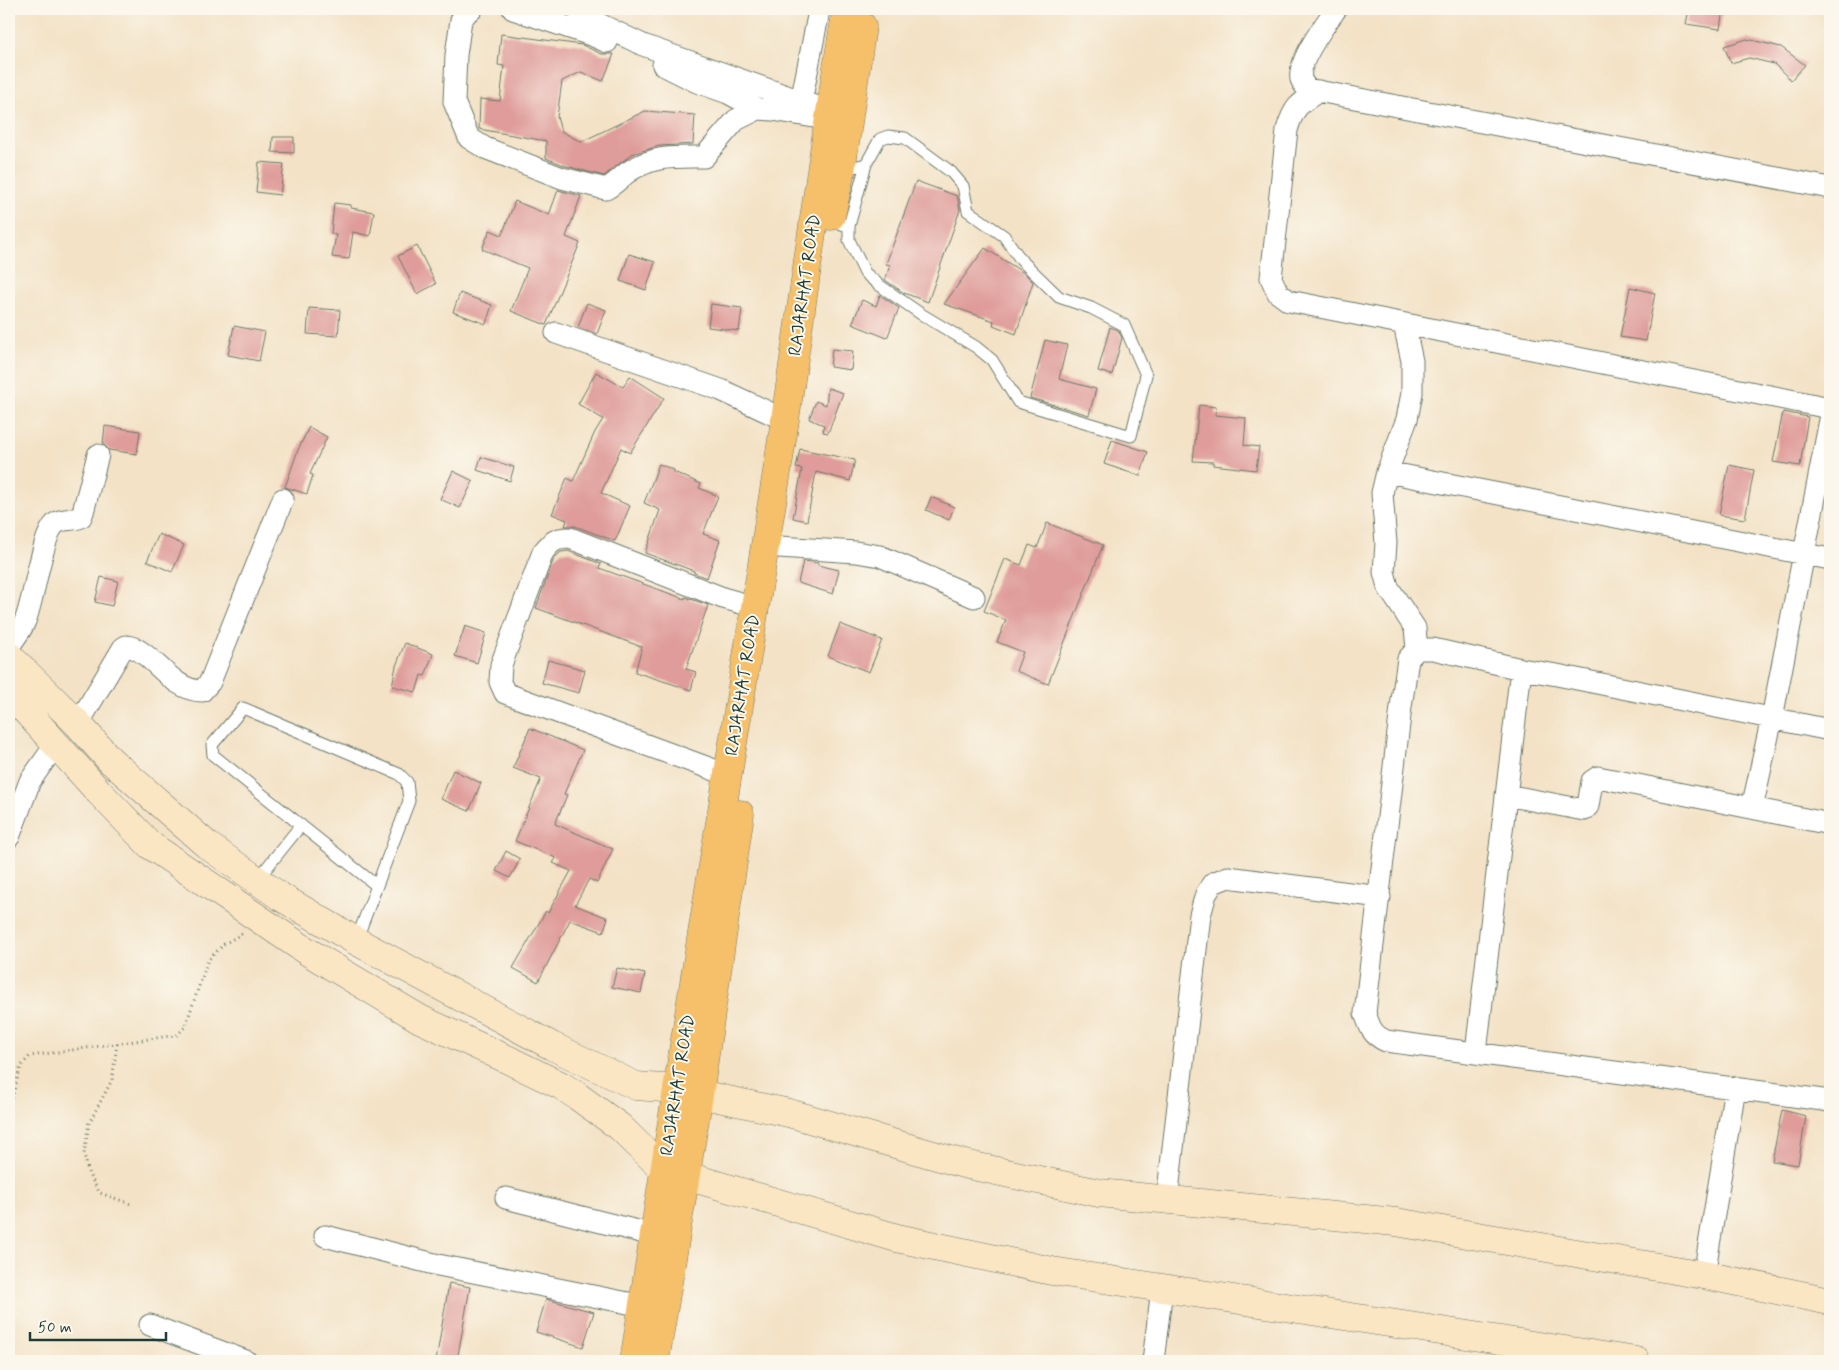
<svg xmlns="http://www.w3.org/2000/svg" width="1839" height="1370" viewBox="0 0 1839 1370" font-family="Mynerve,sans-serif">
<rect width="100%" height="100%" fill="#fbf7ec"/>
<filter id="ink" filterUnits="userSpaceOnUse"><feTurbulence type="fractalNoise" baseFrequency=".02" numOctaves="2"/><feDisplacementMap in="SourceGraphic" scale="10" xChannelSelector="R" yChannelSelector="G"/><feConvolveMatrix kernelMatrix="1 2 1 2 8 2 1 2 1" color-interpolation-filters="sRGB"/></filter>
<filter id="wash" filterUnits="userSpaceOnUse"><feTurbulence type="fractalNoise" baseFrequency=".0096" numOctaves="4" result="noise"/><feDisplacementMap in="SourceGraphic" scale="20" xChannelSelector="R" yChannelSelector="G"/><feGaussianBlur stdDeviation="1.12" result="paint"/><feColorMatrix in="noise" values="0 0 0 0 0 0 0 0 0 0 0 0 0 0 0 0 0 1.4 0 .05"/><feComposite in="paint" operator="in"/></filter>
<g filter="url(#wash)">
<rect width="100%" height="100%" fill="#f3e2c6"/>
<g id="blocks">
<path fill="#df9c9a" d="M1689 9H1723L1720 29 1686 24Z
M501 34 582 45 602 54H614L603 81 581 72 562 81 557 117 561 131 581 142 645 111 695 115 693 144 659 146 632 154 604 176 566 166 546 158V141L479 129 480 99 500 101 504 66 498 65Z
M1747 39 1781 47 1805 65 1791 80 1774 64 1749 58 1731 63 1724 46Z
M273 137H294V153L272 152Z
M259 162 284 164 280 195 256 192Z
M916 181 957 196 960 210 928 302 904 293 885 280 890 265 886 264Z
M558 190 581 196 566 237 580 243 546 325 511 311 528 268 482 249 490 230 502 235 515 201 549 215Z
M334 203 351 205V208L374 212 370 236 353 232 349 259 332 257 336 235 331 234Z
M417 246 436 284 417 294 398 256Z
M985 248 1024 273 1033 282 1016 334 993 325 994 321 944 304Z
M629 254 655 262 646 290 620 281Z
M1630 287 1655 293 1646 341 1620 337Z
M460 293 492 305 486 324 453 312Z
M880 295 899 308 887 338 852 324 862 300 876 306Z
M587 303 606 310 597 334 578 327Z
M711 304 742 308 739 331 708 327Z
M309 308 340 310 338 336 307 334Z
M234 326 265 332 259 361 228 355Z
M1110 327 1118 330 1122 338 1112 375 1098 371Z
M1045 340 1067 345 1059 379 1096 389 1089 415 1030 398Z
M832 349 853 351 851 370 830 367Z
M596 372 623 387 630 376 664 398 630 453 621 448 601 493 630 506 615 541 575 526H565L567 520 552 514 567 478 573 481 595 432 603 419 578 404Z
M828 388 843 393 828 433 823 432 824 425 809 419 816 401 826 405Z
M1199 405 1216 407 1215 415 1246 418 1244 445 1259 447 1256 470 1213 465V462L1193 461Z
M1783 412 1808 417 1800 466 1773 462Z
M105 426 140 431 137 454 109 450 103 444Z
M309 427 327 437 310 474 313 475 307 494 285 487 298 450Z
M1112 440 1148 452 1140 476 1104 464Z
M800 449 855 460 850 481 816 472 807 521 793 518 802 469 796 468Z
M481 457 514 467 510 481 477 470Z
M659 464 674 470V472L701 484 699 488 718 496 703 534 720 540 707 578 694 573V571L645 553 660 510 644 503Z
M1729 465 1754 470 1745 519 1719 515Z
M453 471 473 481 460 508 440 499Z
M931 497 954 507 949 520 926 510Z
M1047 523 1103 545 1048 684 1016 671 1023 652 997 642 1006 620 984 611 1005 559 1021 565 1029 545 1037 548Z
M159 534 184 545 172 572 147 561Z
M568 551 601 564 599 568 685 599V597L708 605 686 669 696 672 691 690 635 672 642 647 536 608 554 558 561 552Z
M803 561 812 562 818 563V565L839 570 833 594 798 583Z
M101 577 118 581 112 606 95 602Z
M840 624 882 640 869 672 828 656Z
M465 626 486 633 477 663 455 656Z
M405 643 433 654 425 676 421 675 416 692 392 686 396 666Z
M548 660 585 670 579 693 542 683Z
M530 728 583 750 564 794 567 795 555 824 613 849 597 883 589 879 575 905 608 918 603 932 570 920 538 982 513 968 546 911 548 913 571 871 553 863 556 858 515 841 541 779 513 768Z
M453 770 481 783 469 811 441 799Z
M506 851 520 859 510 878 496 871Z
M617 968 645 974 641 993 612 987Z
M1782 1110 1806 1116 1798 1165 1772 1161Z
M449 1283 470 1287 457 1361H436Z
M546 1299 594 1312 583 1347 536 1332Z"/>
</g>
</g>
<g filter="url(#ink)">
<use href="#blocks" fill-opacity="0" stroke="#697767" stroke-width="1"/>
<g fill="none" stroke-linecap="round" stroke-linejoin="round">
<g stroke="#697767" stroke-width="13">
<path id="service" d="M830 221 849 226V240L865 273 879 285 921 314 976 347 992 360 1018 402 1131 436 1146 375 1124 325 1091 308 1059 297 1021 260 1004 236 968 211 963 186 951 172 905 138 888 136 880 139 866 164 842 170
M849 226 866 164
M257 880 301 825
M356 941 409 801 407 782 399 774 243 708 212 745 213 755 377 886"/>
</g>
<g stroke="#697767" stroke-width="23">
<path id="minor" d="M472 9 469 10 461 20 456 55 454 102 469 138 485 148 562 178 606 189C615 184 620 178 628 172 654 155 675 157 704 157L736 120 758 109 773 110 843 122
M513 9 591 35 607 42
M578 9 583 16 643 45 820 108
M1336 9C1326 23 1297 62 1301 79 1302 82 1305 86 1307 89L1830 188
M663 65 697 82 728 93 758 109
M1319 91C1299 104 1294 106 1287 130L1271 278 1278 293 1289 301 1830 408
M801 102 818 16
M1404 324 1412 361V393L1407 419 1387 472 1382 493 1386 543 1384 572 1388 587 1415 628 1417 649
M556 333 721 390 785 420
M1387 472 1830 559
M779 547 856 552 880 556 974 597
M9 647C14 638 22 630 25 621 34 600 42 535 55 524 61 518 73 521 81 517L83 512 98 455
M78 724 123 648 126 646C151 648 170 691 202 691L210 682 283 499
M1830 730 1557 675 1521 669 1433 649H1417L1408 659 1401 707 1365 1013C1370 1027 1371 1034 1386 1041L1830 1101
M728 775 505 693 500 682 501 665 543 552C552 541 556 538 570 538L723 598 755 607
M1506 795 1584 810 1588 806 1592 781 1598 777 1830 824
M1752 808 1772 718 1830 420
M9 837 30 781 56 744
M1476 1052 1521 669
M506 1198 653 1235
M1167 1200 1200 915 1206 894 1213 883 1228 877 1380 897
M325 1236 438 1265 643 1306
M1704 1275 1735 1088
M150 1325 246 1361
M1153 1361 1162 1289"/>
</g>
<g stroke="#697767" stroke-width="29">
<path id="secondary" d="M9 656 78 724 110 760 207 845 281 897 356 941 552 1046 636 1086 676 1089 789 1113 964 1164 1099 1193 1396 1222 1704 1275 1830 1301
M9 692 99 792 150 845 305 950 420 1019 511 1061
M496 1054 562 1086 577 1096 620 1127 663 1169 897 1238 1052 1271 1636 1361"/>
</g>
<g stroke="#697767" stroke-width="29">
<path id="primary" d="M831 216 841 171 862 26
M634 1361C679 1066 729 773 776 478 801 322 819 165 847 9
M655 1361 699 1095 740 814"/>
</g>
<path stroke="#697767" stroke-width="3" stroke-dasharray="1 4" stroke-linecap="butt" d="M117 1044 112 1080 89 1123 84 1154 89 1175 100 1193 131 1204
M9 1108 21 1066 30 1056 177 1035 185 1027 208 960 224 944 243 933"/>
<use href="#service" stroke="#fff" stroke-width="11"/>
<use href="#minor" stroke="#fff" stroke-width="21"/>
<use href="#secondary" stroke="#fbe6c4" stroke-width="28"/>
<use href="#primary" stroke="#f6c06b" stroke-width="28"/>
</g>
</g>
<g text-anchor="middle" stroke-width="4" stroke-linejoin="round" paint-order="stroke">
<g font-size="18" fill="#1f3d34" stroke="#fbf7ec">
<text transform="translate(804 285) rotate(-82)" y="6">RAJARHAT ROAD</text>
<text transform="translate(742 685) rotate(-81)" y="6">RAJARHAT ROAD</text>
<text transform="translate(677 1085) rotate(-81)" y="6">RAJARHAT ROAD</text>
</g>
</g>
<rect width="1839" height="1370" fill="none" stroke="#fbf7ec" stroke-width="30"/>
<path d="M30 1332v8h136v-8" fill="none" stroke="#1f3d34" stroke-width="2.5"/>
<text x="38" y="1332" font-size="15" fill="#1f3d34" stroke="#fbf7ec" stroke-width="4" paint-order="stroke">50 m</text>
</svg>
